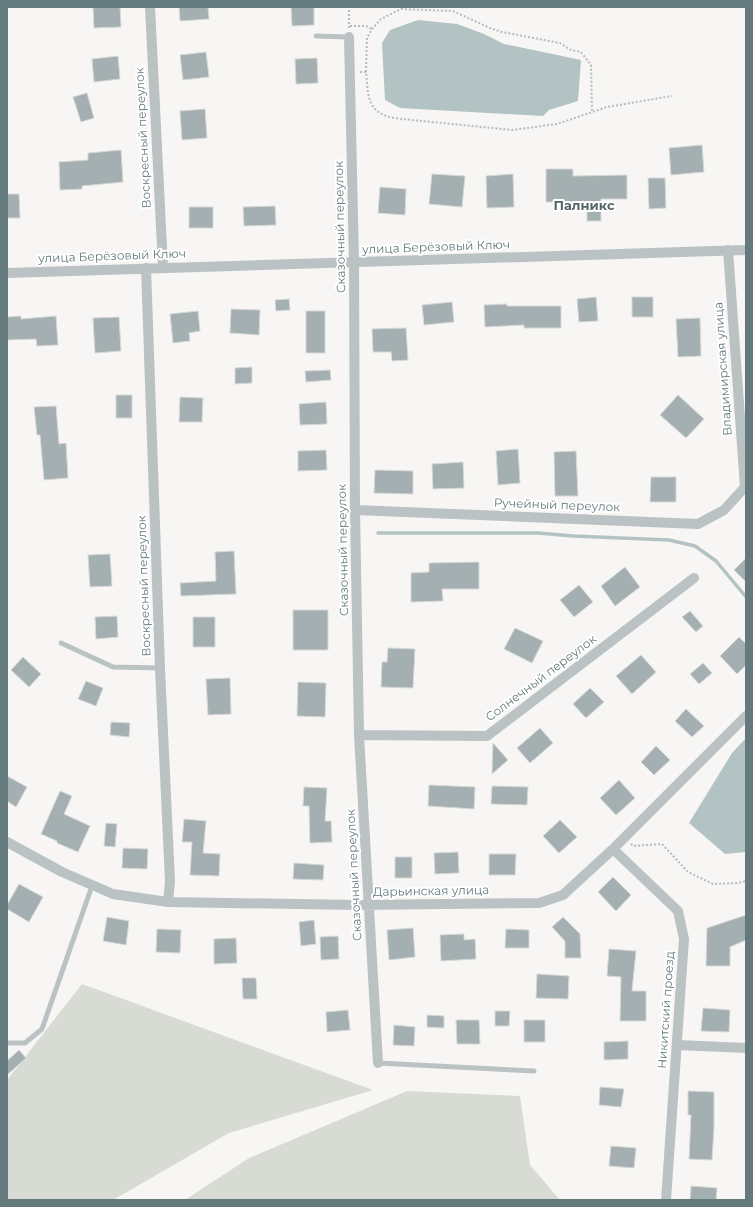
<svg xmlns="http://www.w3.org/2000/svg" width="753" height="1207" viewBox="0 0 753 1207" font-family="Montserrat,sans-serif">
<rect width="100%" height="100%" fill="#f7f6f4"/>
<path fill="#d8dbd3" d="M82 984 373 1090 229 1133 113 1200H7V1080Z
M407 1091 520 1096 530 1165 560 1200H185L249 1158Z"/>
<path fill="#b3c3c3" d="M418 20 457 24 484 34 504 44 581 60 578 101 549 110 543 116 400 108 385 100 382 43 390 30Z
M746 738V852L725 854 689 823 732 753Z"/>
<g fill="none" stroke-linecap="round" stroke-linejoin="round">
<path stroke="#b3c3c3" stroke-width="3.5" d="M378 533H538L573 536 669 540 695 546 716 561 746 597"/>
</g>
<path fill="#a3afb0" stroke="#d8d8d6" d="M93 7H120L121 27 94 28Z
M179 7H208L209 19 180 21Z
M291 7H314V25L292 26Z
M206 52 209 77 183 80 180 55Z
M118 56 120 79 94 82 92 59Z
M317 58 318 83 296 84 295 59Z
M87 93 94 118 81 122 73 97Z
M205 109 207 138 182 140 180 111Z
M702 145 704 172 671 175 669 148Z
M121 150 123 182 82 186V189L60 190 59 162 88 160V153Z
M546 169H573V176L627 175V199H601V221H587V202H546Z
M432 174 465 176 462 207 429 204Z
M513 174 514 207 487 208 486 176Z
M648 178H665L666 208 649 209Z
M380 187 406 189 405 215 378 213Z
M7 194H19L20 218H7Z
M275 206 276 225 244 226 243 207Z
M189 207H213V228H189Z
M596 297 598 321 579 322 577 299Z
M632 297H653V317H632Z
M289 299 290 310 276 311 275 300Z
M452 302 454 322 424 325 422 305Z
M507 304V306H561V328H524V325L485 327 484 305Z
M231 309 260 310 259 335 230 333Z
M198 311 200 331 189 333 190 341 173 343 170 314Z
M306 311H325V353H306Z
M21 316V319L56 316 58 345 37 346 36 339 7 340V317Z
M119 317 121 351 95 353 93 318Z
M700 318 701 356 678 357 676 319Z
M406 328 408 360 392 361 391 352H373L372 329Z
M252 367V383L235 384V368Z
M330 370 331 380 306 382 305 371Z
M116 395H132V418H116Z
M678 395 704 419 686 438 660 415Z
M180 397 203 398 202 422H179Z
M326 402 327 424 300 425 299 404Z
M56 406 59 444 66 443 68 478 44 480 40 435H37L34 407Z
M518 449 520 483 498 485 496 451Z
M326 450 327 470 298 471V451Z
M576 451 578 496H555L554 452Z
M463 462 464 488 433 489 432 464Z
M375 470 413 471V494L374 493Z
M651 477H676V502H650Z
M234 551 236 594 181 596 180 583 216 581 215 552Z
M110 554 112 586 90 587 88 555Z
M746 558V582L734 570Z
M479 562V589H442L443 601 411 602V573L429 572V563Z
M625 567 640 587 615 606 601 586Z
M579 585 593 602 574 617 560 600Z
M293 610H328V650H293Z
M690 611 703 626 696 632 682 617Z
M117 616 118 637 96 639 95 617Z
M193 617H215V647H193Z
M515 628 543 641 532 663 504 649Z
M739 637 746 644V665L737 674 720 656Z
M388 648 415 649 413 688 381 687 382 662H387Z
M641 655 656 672 632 694 616 676Z
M23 657 41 674 29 687 11 670Z
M703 663 712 673 699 684 690 674Z
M230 678 231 714 208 715 206 679Z
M86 681 103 688 96 706 78 699Z
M298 682 326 683 325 717 297 716Z
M590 688 604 702 586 718 573 704Z
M686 709 704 726 692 737 675 721Z
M111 722 130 723 129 737 110 735Z
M540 728 553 743 530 763 517 748Z
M493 743 508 760 492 774Z
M656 746 670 760 654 775 641 762Z
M7 776 27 787 16 807 7 801Z
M619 780 635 798 616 815 600 798Z
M429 785 475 787 474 809 428 806Z
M492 786 528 787 527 805 491 804Z
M304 787 327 788 325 821H331L332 842 310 843 309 806H303Z
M60 791 72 796 64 814 90 826 78 852 57 843V841L41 834Z
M184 819 206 821 203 853 220 854 219 876 190 875 192 842H182Z
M560 820 577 837 559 853 543 836Z
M106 823 117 824 115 847 104 846Z
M123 848 148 849 147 869 122 868Z
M458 852 459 873 435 874 434 853Z
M489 854H516L515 875H489Z
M395 857H412V878H395Z
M294 863 324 865 323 880 293 879Z
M613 877 631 895 616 911 598 892Z
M19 884 43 897 29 922 7 909V905Z
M746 915V940L730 947V966H706L707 928Z
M107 917 129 921 126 945 103 941Z
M563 917 580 934 581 958H565V941L552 927Z
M314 920 316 944 301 946 299 922Z
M413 928 415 957 389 960 387 930Z
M157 929 181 930 180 953 156 952Z
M506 929 529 930V948H505Z
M464 934V940L475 939 476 959 441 961 440 935Z
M338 936 339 959 321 960 320 937Z
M236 938 237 963 214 964V939Z
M609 949 636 951 632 991H646V1021H620L621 977 607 976Z
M537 974 569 976 568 999 536 998Z
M242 978H256L257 999H243Z
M703 1008 730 1010 729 1032 701 1031Z
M348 1010 350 1030 327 1032 326 1012Z
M495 1011H510L509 1026H495Z
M427 1015 444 1016V1028L427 1027Z
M456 1020H479L480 1044H457Z
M524 1020H545V1042H524Z
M394 1025 415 1027 414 1046 393 1045Z
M628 1041V1059L604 1060V1042Z
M19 1050 26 1058 7 1075V1061Z
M600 1087 624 1089 621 1107 599 1105Z
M688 1091 714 1092V1127L712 1160 689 1159 691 1115H688Z
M611 1146 636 1148 634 1168 609 1166Z
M691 1186 717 1188 716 1200H690Z"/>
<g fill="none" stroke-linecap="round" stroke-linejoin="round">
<path stroke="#b6bbbc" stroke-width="2" stroke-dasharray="2 2" stroke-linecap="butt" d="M350 26H366L372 29
M349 28V7
M360 72H366C368 88 366 108 384 115 389 118 397 118 402 119L512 130 557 124 607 107 672 96
M366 72 367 38 372 29 381 19 401 9 453 11 490 28 502 32 560 43 571 50 581 52 591 65 592 112
M631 844 633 846 662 844 688 872 713 884 738 883 746 881"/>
<path stroke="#bbc2c3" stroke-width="5" d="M316 36 349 37
M61 643 113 667 160 668
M7 1043H25L42 1029 92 886
M378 1063 534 1071"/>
<path stroke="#bbc2c3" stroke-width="10" d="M150 7 163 267
M349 37 354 262 355 510 359 735 378 1063
M728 250 745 487
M146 268 160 668 170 881 168 902
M7 273 746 250
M355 510 698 524 724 510 745 487
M359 735 487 736 694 578
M7 842 62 872 113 894 168 902 357 905 539 903 563 895 613 849 746 716
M613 849 678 911 684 939 666 1200
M677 1045 746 1048"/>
</g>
<g text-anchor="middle" stroke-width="4" stroke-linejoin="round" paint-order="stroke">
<g font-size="12" fill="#647a7c" stroke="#fff">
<text transform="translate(143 138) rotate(-93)" y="4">Воскресный переулок</text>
<text transform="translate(340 227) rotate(-91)" y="4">Сказочный переулок</text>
<text transform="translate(436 247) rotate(-2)" y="4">улица Берёзовый Ключ</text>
<text transform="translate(112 256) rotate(-2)" y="4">улица Берёзовый Ключ</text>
<text transform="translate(723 369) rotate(-94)" y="4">Владимирская улица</text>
<text transform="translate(557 505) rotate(2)" y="4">Ручейный переулок</text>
<text transform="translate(343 550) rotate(-91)" y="4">Сказочный переулок</text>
<text transform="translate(144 586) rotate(-92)" y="4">Воскресный переулок</text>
<text transform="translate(541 678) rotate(-37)" y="4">Солнечный переулок</text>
<text transform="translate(354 875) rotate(-93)" y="4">Сказочный переулок</text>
<text transform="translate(431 891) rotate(-1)" y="4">Дарьинская улица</text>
<text transform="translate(666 1010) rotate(-86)" y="4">Никитский проезд</text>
</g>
<g font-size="13" font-weight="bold" fill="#556668" stroke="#fff">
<text x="584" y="210">Палникс</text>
</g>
</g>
<rect width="753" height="1207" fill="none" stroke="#647a7c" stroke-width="16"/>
</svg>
